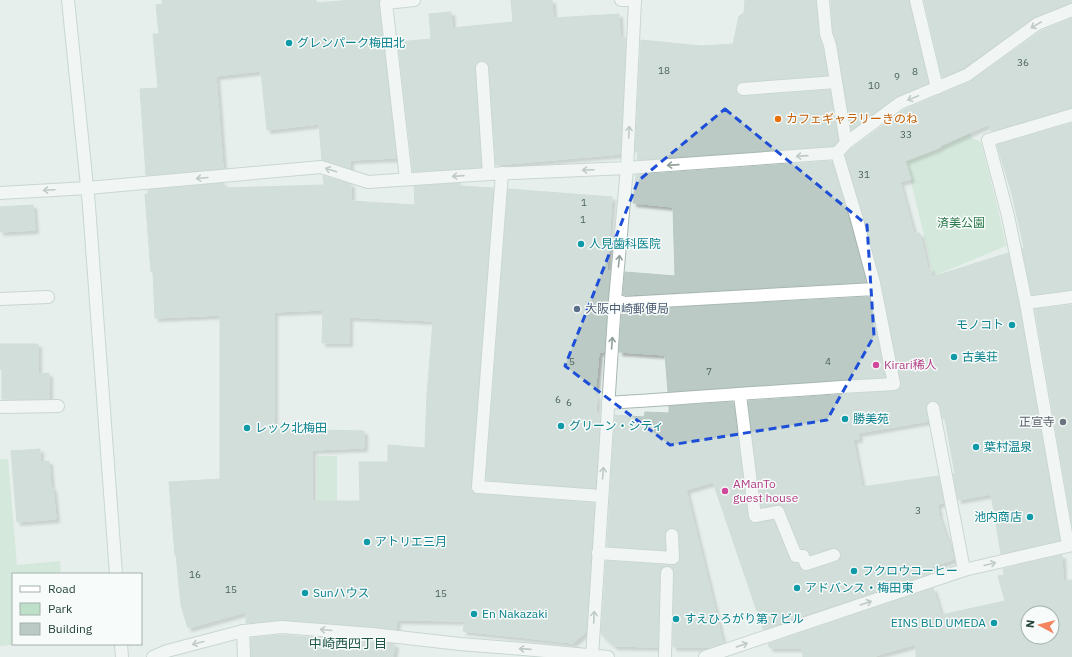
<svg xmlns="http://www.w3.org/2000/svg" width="1072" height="657" viewBox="0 0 1072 657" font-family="'IBM Plex Sans','Noto Sans JP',sans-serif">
<defs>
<filter id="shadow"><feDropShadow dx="3.5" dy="3.5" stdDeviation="1" flood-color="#0004"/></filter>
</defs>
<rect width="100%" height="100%" fill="#e6efeb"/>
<path fill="#bfe0c8" d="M954 89 972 138 981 142 1000 218 1006 246 934 276 906 161 942 148 923 103Z
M317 456H337V557H318Z
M0 459H8L17 565 60 561 61 574H13V644H18L0 646Z"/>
<path fill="#bbcac4" stroke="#b8c9c2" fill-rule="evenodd" filter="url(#shadow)" d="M162 0H316V3L352 0H379V4L396 158 350 160V168L322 160 319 124 267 130 261 71 216 76 223 168 146 175 140 89 158 88 153 34H159L156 5 163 4Z
M511 0H552L553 18 619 14 620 38H626L620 154 496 165 489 68 486 61H481L475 64V68L481 167 413 172 398 42 431 39 429 14 451 12 452 28 513 22Z
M745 0H816L819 35 823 47 827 75 742 82 736 85V90L739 96H744L830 90 838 141 833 146 637 160 638 152H635L641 40 702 46 733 44 739 16 744 13Z
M831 0H909L928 83 896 97 851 130 837 44 833 32Z
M924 0H1072V3L1033 18 963 68 942 77Z
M1072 18V108L991 131 989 124 940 146V147L905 161 911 179 900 182 914 234 920 233 928 269 930 268 932 277 1008 253 1019 304 1060 540 1001 554 991 494 958 500 953 474H955L945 419H943L939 403 936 401H931L926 406 928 421 858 433 859 439H853L862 487 938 476 944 503 937 504 939 513H938L954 559 926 569 928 574 763 629 713 482 686 490 723 643 710 647H673L674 573 671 567 667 566 661 569 660 573 658 647 614 646 601 634 606 561 672 565 677 564 680 561V558L679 534 676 529 672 528 668 529 665 532V550L607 546 615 415 644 417 645 412 669 413V406L733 402 749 520 752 523H756L773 520 789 559 792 562 798 564 801 569 804 571H808L839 560 841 553 839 550 836 548H832L811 555 807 550 801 548 783 506 777 505 761 507 748 401 894 391 899 390 901 386 881 281 845 155 851 149 904 110 970 82 1041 31Z
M1072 123V290L1032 295 1022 248H1024L1012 194 997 145Z
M832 161 866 282 626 295H623L625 272 675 276 673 207 633 203 636 175Z
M323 176 351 184V201L415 205 414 186 460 183V186L493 188 471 487 473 493 477 494 594 503 586 632 573 643 463 631 465 621 397 620 396 629 283 620 246 623V612L188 628 181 605 176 555H175L169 482 220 479V315L155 318 153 272H151L145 194H148V190L224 183 225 188 324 185ZM323 310 322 343H349V317L433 321 427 395 425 448 388 445V462H359L360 501H312V450L364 448V431L274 429V312Z
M508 189 612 197 607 269 608 271H610L604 352H599L595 395H597L596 414H600L595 488 486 480Z
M33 205 35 230 0 232V207Z
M869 297 885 377 668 392 665 355 619 352 622 310Z
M1072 305V524L1035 309Z
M0 344H38V374L49 373V399H2V369H0Z
M40 449V462L49 461 51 488H53L56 519 17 522 11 451Z
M1062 555 1063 581 1072 580V657H916V644L880 654 875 657H803L802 648H770L768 644 933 588 941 615 1005 601 998 576 1004 575 1003 569ZM1028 613H1052V637H1028Z
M282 635 395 644 393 657H251V638Z"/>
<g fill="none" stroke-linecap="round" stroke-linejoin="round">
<g stroke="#a8b8b2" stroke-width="14">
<path id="lane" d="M621 0H635
M823 0 826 34 830 45 846 143
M916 0 937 88
M482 68 489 174
M743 89 836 82
M406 179 386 3 414 0
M0 299 48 297
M615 300 625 303 875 289
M740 395 755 516 778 512 796 556H803L806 564 834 555
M608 403C704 397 799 389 894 384L874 283 856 216 837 153
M0 407 58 406
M933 408 964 570
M478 487 601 496
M598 553 673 558 672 535
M243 631 244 657
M665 657 667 573"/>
</g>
<g stroke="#a8b8b2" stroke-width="14">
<path id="street" d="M0 193 88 188 321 167 368 182 489 174 627 168 837 153 846 143 900 103 967 75 1037 24 1072 10
M1026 303 1072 297
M478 487 502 173
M1068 545 1026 303 1008 216 988 140 1072 115
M153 657 167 651 243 631 282 627 372 634 460 644 535 650 608 657
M592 657 615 300 627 168 635 0
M705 657 964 570 1072 545"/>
</g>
<g stroke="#a4bbb3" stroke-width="14">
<path id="secondary" d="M68 0 89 206 116 574
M121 644 122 657"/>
</g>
<use href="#lane" stroke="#fff" stroke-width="12"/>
<use href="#street" stroke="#fff" stroke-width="12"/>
<use href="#secondary" stroke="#fff" stroke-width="12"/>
</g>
<defs><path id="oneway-shaft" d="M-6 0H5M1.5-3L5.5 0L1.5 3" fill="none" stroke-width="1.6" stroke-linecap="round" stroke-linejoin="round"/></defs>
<g stroke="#92a09c">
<use href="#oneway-shaft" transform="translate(1036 25) rotate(150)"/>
<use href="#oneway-shaft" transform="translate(913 98) rotate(158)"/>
<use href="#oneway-shaft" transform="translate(629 132) rotate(-87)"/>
<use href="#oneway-shaft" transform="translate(802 156) rotate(176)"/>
<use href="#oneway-shaft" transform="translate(673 165) rotate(176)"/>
<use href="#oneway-shaft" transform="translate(331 170) rotate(-162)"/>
<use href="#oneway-shaft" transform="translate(588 170) rotate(178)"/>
<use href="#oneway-shaft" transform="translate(458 176) rotate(176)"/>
<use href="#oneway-shaft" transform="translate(202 178) rotate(175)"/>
<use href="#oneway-shaft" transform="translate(49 190) rotate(177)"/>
<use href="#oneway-shaft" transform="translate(619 261) rotate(-84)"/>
<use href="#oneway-shaft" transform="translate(612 343) rotate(-86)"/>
<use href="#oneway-shaft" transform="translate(603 473) rotate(-86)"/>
<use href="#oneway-shaft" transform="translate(990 564) rotate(-14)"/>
<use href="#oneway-shaft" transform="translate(866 603) rotate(-19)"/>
<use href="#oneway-shaft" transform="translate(594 617) rotate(-87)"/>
<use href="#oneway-shaft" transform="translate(326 630) rotate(-175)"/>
<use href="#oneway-shaft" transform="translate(198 643) rotate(165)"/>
<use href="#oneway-shaft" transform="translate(742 645) rotate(-19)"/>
<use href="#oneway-shaft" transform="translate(525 649) rotate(-176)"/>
</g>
<path d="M0 0H1072V657H0ZM725 109 867 225 874 336 827 420 670 445 565 366 638 181Z" fill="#e6efeb" fill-opacity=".55" fill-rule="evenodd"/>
<path fill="none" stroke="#1d4ed8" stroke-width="3" stroke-dasharray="8 5" stroke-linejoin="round" d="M725 109 867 225 874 336 827 420 670 445 565 366 638 181Z"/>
<g fill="#0f9aa8" stroke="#f7fbf9" stroke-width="1.5">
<circle cx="289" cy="43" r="4"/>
<circle cx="581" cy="244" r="4"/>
<circle cx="1012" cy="325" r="4"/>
<circle cx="954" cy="357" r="4"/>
<circle cx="845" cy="419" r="4"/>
<circle cx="561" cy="426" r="4"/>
<circle cx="247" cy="428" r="4"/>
<circle cx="976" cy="447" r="4"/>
<circle cx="1030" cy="517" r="4"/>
<circle cx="367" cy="542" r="4"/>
<circle cx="854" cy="571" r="4"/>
<circle cx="797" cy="588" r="4"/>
<circle cx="305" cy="593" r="4"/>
<circle cx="474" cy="614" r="4"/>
<circle cx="676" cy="619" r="4"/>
<circle cx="994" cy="623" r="4"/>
</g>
<circle fill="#e8710a" stroke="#f7fbf9" stroke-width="1.5" cx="778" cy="119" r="4"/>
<circle fill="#5c6f8a" stroke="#f7fbf9" stroke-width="1.5" cx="577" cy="309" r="4"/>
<g fill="#d1479c" stroke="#f7fbf9" stroke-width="1.5">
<circle cx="876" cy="365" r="4"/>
<circle cx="725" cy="491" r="4"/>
</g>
<circle fill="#6b7280" stroke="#f7fbf9" stroke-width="1.5" cx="1063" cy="422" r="4"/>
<g text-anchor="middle" stroke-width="3" stroke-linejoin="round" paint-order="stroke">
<g font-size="10" fill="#4a645c">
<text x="1023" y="66">36</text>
<text x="664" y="74">18</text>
<text x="915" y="75">8</text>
<text x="897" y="80">9</text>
<text x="874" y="89">10</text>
<text x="906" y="138">33</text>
<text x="864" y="178">31</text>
<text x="584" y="206">1</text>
<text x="583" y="223">1</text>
<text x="572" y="365">5</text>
<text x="828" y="365">4</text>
<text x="709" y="375">7</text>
<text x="558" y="403">6</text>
<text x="569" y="406">6</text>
<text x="918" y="514">3</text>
<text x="195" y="578">16</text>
<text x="231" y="593">15</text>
<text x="441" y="597">15</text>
</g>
<g font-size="12" fill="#0d838f" stroke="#f7fbf9" text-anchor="start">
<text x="297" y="47">グレンパーク梅田北</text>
<text x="589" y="248">人見歯科医院</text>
<text x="1004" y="329" text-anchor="end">モノコト</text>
<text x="962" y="361">古美荘</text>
<text x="853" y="423">勝美苑</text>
<text x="569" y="430">グリーン・シティ</text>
<text x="255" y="432">レック北梅田</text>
<text x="984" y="451">葉村温泉</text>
<text x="1022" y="521" text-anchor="end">池内商店</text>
<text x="375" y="546">アトリエ三月</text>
<text x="862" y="575">フクロウコーヒー</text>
<text x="805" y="592">アドバンス・梅田東</text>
<text x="313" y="597">Sunハウス</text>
<text x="482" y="618">En Nakazaki</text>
<text x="684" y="623">すえひろがり第７ビル</text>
<text x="986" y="627" text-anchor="end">EINS BLD UMEDA</text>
</g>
<g font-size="12" fill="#c56008" stroke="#f7fbf9" text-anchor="start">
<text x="786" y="123">カフェギャラリーきのね</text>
</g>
<g font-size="12" fill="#2d7a4b" stroke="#f7fbf9">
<text x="961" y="227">済美公園</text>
</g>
<g font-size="12" fill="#4e5e75" stroke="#f7fbf9" text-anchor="start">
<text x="585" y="313">大阪中崎郵便局</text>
</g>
<g font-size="12" fill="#b23c85" stroke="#f7fbf9" text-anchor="start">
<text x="884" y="369">Kirari稀人</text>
<text x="733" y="488">AManTo<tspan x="733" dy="14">guest house</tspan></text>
</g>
<g font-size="12" fill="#5b616d" stroke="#f7fbf9" text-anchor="end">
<text x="1055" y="426">正宣寺</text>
</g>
<g font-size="13" fill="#1f5548" stroke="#f7fbf9">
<text x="348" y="648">中崎西四丁目</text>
</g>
</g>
<rect x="12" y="573" width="130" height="72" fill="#f7fbf9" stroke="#a3b1ad"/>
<rect x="20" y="586" width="20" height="6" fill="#ffffff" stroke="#a3b1ad"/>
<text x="48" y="593" font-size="12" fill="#24423a">Road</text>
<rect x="20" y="603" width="20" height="12" fill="#bfe0c8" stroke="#a3b1ad"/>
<text x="48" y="613" font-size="12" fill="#24423a">Park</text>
<rect x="20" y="623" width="20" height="12" fill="#bbcac4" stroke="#a3b1ad"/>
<text x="48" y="633" font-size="12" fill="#24423a">Building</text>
<g transform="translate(1040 625) rotate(277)"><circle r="19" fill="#f7fbf9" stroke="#a3b1ad"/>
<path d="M0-3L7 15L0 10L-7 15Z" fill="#f4845f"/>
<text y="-6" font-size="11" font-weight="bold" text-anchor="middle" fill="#24423a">N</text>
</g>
</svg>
